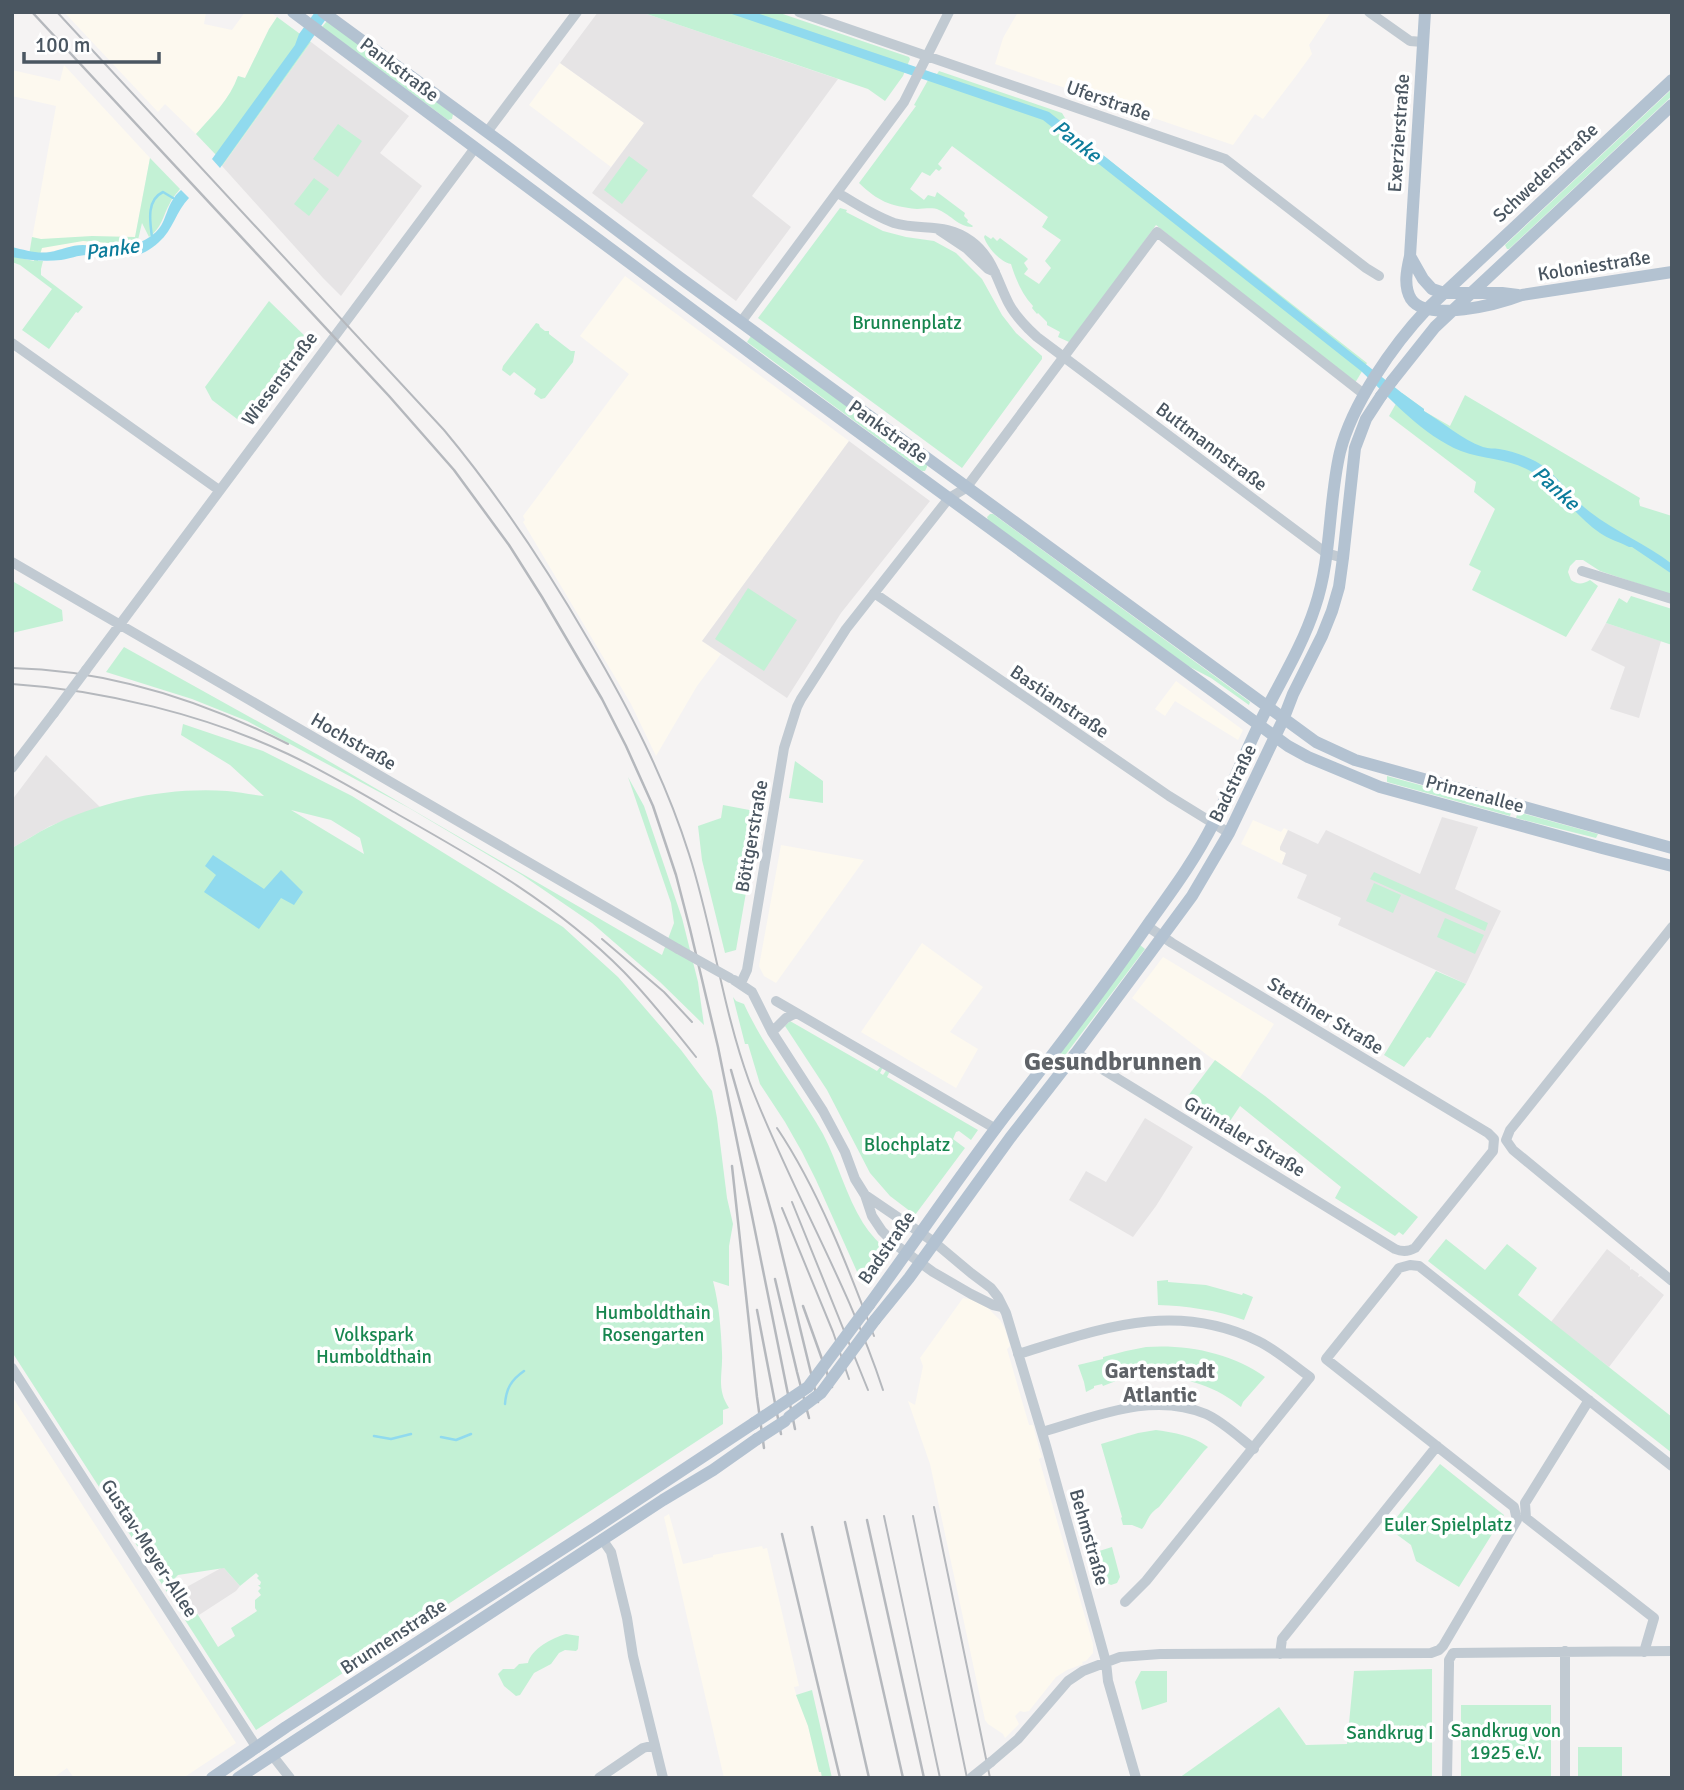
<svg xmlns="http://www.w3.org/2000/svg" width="1684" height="1790" viewBox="0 0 1684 1790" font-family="Signika,sans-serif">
<rect width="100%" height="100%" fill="#f5f3f3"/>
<path fill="#fdf9ef" d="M64 12H203L206 13 204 24 232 30 245 12H270L277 17 269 29 245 78 238 76 234 87 222 105 196 134 165 104 158 112Z
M1018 12H1331L1309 45 1312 54 1296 76 1263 119 1255 114 1233 145 995 64 1003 38Z
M560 63 644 123 611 167 529 105Z
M64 65 150 158 133 248 111 249 84 245 73 246 53 251 40 253 30 250 56 106 12 96V70L60 81Z
M625 276 849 441 702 641 721 654 697 686 656 756 631 704 523 522 525 520 523 516 629 374 580 336Z
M1176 681 1243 730 1238 740 1175 701 1165 716 1155 709Z
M1253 820 1281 832 1284 828 1288 830 1280 847 1286 853 1282 864 1241 844Z
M781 845 864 860 776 983 764 976 759 966Z
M922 943 983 987 950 1032 978 1049 956 1088 861 1032Z
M1163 957 1274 1024 1239 1079 1132 998Z
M963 1298 975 1300 986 1306 1000 1320 1005 1329 1010 1346 1007 1349 1029 1425H1033L1039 1448 1042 1457 1039 1459 1093 1644V1653L1086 1661 1082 1662 1083 1664 1067 1670 1056 1677 1029 1711 1024 1712 1020 1711 1015 1716 1019 1724 1005 1738 1003 1734 988 1724 985 1720 930 1464 908 1401 915 1405 923 1366 920 1358Z
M12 1396 236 1743 183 1778H74L67 1768 53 1778H12Z
M669 1514 683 1564 713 1557V1555L762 1546 763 1549 767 1548 799 1686 794 1687 796 1694 808 1726 822 1778H724L664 1517Z"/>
<path fill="#e6e4e5" d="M598 12H641L838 79 752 196 791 227 736 301 592 193 644 123 560 63Z
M311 42 409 116 380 153 422 186 341 296 323 278 222 166Z
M849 441 930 501 841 613 787 698 702 641Z
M1606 623 1661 641 1639 718 1610 709 1625 667 1591 650Z
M46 755 100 807 50 826 12 848V800Z
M1442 817 1478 827 1455 889 1501 911 1466 984 1338 925 1341 918 1297 898 1307 875 1282 864 1286 853 1280 850V847L1288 830 1318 844 1326 830 1420 874Z
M1145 1118 1193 1147 1156 1206 1133 1237 1069 1200 1086 1171 1106 1182Z
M1607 1249 1630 1267V1270L1632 1269 1639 1274 1638 1277 1641 1276 1664 1295 1609 1367 1551 1322Z
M223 1567 240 1586 236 1591 199 1615 183 1589Z"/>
<path fill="#c3f1d5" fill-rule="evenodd" d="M641 12H777L909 57 910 59 903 76 885 101 868 89Z
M277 17 311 42 222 166 216 155 196 134C212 116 230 99 238 76L245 78 269 29Z
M327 21 453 114 452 119 448 120 322 27Z
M939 71 1062 113 1068 123 1067 127 1367 363 1355 383 1156 225 1073 339 1069 342 1058 337 1060 332 1047 325V322L1038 313 1037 314 1032 308 1033 306C1022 294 1016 280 1011 264 1000 262 987 247 984 237L985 235 991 239 993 237 997 241 1000 238 1028 259 1024 263 1028 269 1024 274 1039 284 1051 268 1045 261 1061 240 1042 227 1048 217 952 146 938 164 942 168 939 171 936 169 930 176 922 172 910 189 924 200 928 195 935 197 937 192 965 213 964 216 968 220 967 222 973 226 972 227C959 227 951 215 939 210 933 207 924 209 917 209 889 206 878 201 859 183L916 106 914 105 932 73 937 74Z
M1672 89V96L1509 249H1507L1505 245Z
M338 124 362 141 338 177 313 159Z
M629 156 648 170 622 204 604 190Z
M150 158 180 189C177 193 172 198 170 203 163 215 162 228 149 237L142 223 138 240 109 243 83 241 42 248 38 261H43L41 269V275L83 307 78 313 76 312 49 349 22 330 52 289 20 265 12 262V256L34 261 35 256 29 255 32 237 41 239 92 236 135 237Z
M314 178 329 189 309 216 294 204Z
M840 208 847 210 846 212 883 231 906 237 934 241 956 253 982 279 1002 315 1016 333 1042 356V359L962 468 758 318Z
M269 301 309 340 245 425 212 400 205 387Z
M536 323 539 324 540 327 545 331H549V334L571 351H575L573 362 545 398 541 399 534 394 536 389 514 372 510 376 502 370 503 366Z
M751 336 927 465V467L925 471H922L747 342Z
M1402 393 1424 409V411L1450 426 1465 395 1640 498 1639 501 1640 506 1672 516V595L1600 571 1583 560H1576L1570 566 1568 572 1571 580C1578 585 1583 584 1590 580L1598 586 1566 637 1472 590 1481 571 1469 565 1495 509 1474 492 1476 482 1389 416Z
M990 514H993L1250 702 1249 705 1211 678 1188 666 988 520 987 517Z
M14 582 62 610 63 621 12 633V585Z
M748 588 797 620 764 671 715 639Z
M1631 596 1672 609V645L1606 623 1619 598 1627 603Z
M124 647 320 756 662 955 674 923 671 903 628 777 644 806 682 918 698 982 704 1025 660 982 592 923 522 875 409 808 247 721 192 699 106 672Z
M183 724 263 751 352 796 563 927 618 977 681 1050 712 1091 717 1118 727 1198 733 1224 729 1246V1286L713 1281C719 1304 721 1329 722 1353 723 1375 716 1388 729 1408L723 1410V1424L256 1730 12 1352V848C25 841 37 833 49 827 103 800 168 787 227 791 239 792 252 795 264 796L230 765 181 735ZM291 810 331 820 360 838 364 854ZM224 1568 240 1586 256 1573 259 1576 257 1578 261 1582 260 1585H258L261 1588 258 1591 261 1595 255 1600V1608L257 1611 231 1628 235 1636 218 1647 175 1578 178 1575Z
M795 761 823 781V803L789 798Z
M1387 776 1512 810 1510 816 1387 782Z
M723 805 760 812 736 950 725 953 702 860 698 826 721 818Z
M1518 812 1598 834 1596 838 1516 818Z
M1374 872 1488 923 1485 931 1370 879Z
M1374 883 1401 895 1393 913 1366 901Z
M1445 918 1484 935 1475 954 1437 937Z
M1140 945 1145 949 1060 1062 1055 1059Z
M1436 971 1466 984 1430 1038 1427 1037 1404 1067 1384 1055Z
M733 997 736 1001 744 1004C765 1050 798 1090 823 1134 838 1163 846 1196 863 1223 870 1234 879 1243 888 1252L863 1285 816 1180 802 1152 785 1122 760 1084 748 1044H745Z
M790 1021 877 1071 881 1066 883 1067 880 1073 883 1075 887 1069 890 1071 887 1077 978 1130 971 1140 959 1131 956 1132 953 1139 965 1148 915 1215 890 1196 870 1173 827 1090 785 1026Z
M1215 1060 1265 1096 1418 1217 1403 1235 1399 1232 1395 1236 1335 1198 1341 1187 1240 1106 1224 1130 1182 1104Z
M1446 1239 1485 1270 1507 1244 1537 1268 1518 1295 1672 1417V1453L1428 1261Z
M1168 1280V1282L1206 1285 1242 1295 1243 1293 1253 1297 1244 1320C1216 1310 1187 1306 1158 1305L1157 1281Z
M1146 1347C1186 1344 1233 1353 1265 1377L1243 1402 1241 1407C1210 1381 1169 1372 1128 1380V1379L1122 1380 1121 1379 1103 1386 1102 1384 1094 1386V1388L1086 1392 1084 1382 1078 1365 1103 1359V1357L1126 1351Z
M1156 1430C1175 1433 1192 1435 1208 1447L1204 1451 1159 1507C1147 1515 1149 1520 1142 1529L1132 1525H1123L1121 1518 1122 1517 1101 1444 1138 1433Z
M1440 1464 1504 1515 1459 1587 1416 1561 1411 1545 1388 1528Z
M1112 1547 1120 1577 1117 1583 1111 1585 1105 1582 1104 1579 1096 1552Z
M566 1634 579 1636 578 1649 576 1651 565 1650 559 1653 551 1664 534 1673 520 1695 516 1696 504 1686 498 1674 503 1669H514L519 1664 528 1663C531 1649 552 1638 566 1634Z
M1432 1669V1778H1179L1279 1707 1306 1745 1347 1744 1354 1671Z
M1141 1671H1167V1702L1142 1710 1135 1682Z
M812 1690 832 1778H822L821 1772H819L808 1726 796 1695Z
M1461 1705H1551V1778H1461Z
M1578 1747H1622V1778H1578Z"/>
<path fill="#90daee" d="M315 12H331L220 168 212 159 295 45 299 34Z
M726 12H754L1049 112 1402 393 1424 409V411C1444 423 1461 439 1483 447 1489 449 1494 448 1499 449 1511 451 1524 455 1535 461 1557 473 1570 497 1590 512 1616 532 1646 544 1672 564V574L1632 547H1629C1620 542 1608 539 1600 533 1575 516 1558 488 1532 472 1509 458 1485 460 1461 451 1423 436 1390 398 1361 371L1043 120Z
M181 190 189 198C176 211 173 230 159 242 136 264 115 255 87 255 78 255 69 259 61 260 44 262 28 260 12 257V247C25 250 37 254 50 252 61 250 71 245 83 245 92 245 101 248 110 249 126 249 144 243 156 232 168 221 165 204 181 190Z
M213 855 264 889 281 870 303 892 294 905 281 898 259 929 204 892 216 875 205 866Z"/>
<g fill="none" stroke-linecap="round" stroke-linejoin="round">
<path stroke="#90daee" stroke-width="2.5" d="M152 237C150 222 146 200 163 192L173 198
M505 1404C506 1389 511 1380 524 1371
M374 1436 391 1439 411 1434
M441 1437 456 1440 471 1434"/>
<path stroke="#c1cad2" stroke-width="10" d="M799 12 1225 159 1366 268 1379 276
M1369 12 1410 41 1423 42
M487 132 577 12
M838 193C856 204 874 216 894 223 922 231 946 222 971 241 993 257 997 281 1009 304 1016 317 1026 327 1037 337L1326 553 1343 558
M939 230 966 248 988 269 995 272
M741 322 904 102 949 12
M12 343 219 490
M12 562 678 949
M1582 571 1672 599
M874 593 1169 796 1229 833
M86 670 475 148
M12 768 54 713
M1672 927 1510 1130 1506 1140 1513 1150 1672 1281
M734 980 752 992 772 1032 823 1111 845 1152 855 1179 865 1195 872 1216 882 1231 896 1245 933 1272 971 1294 993 1305 1002 1307
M741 983 747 970 784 748 797 707 801 699 846 629 949 498 966 488 1157 232 1365 395
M776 1001 996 1129
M772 1032 786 1018 796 1013
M1076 1053 1395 1249C1402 1252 1408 1252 1415 1248L1493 1151 1494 1139 1488 1133 1172 943 1147 926
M865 1195 934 1242 971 1273 991 1288 998 1297 1006 1313 1046 1446 1106 1662 1108 1681 1136 1778
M1018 1354C1101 1329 1174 1300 1258 1341 1277 1350 1293 1365 1310 1377L1146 1581 1125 1602
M12 1368 257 1748
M1589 1400 1525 1503 1526 1518 1654 1618 1644 1652
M1042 1432C1095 1417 1152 1391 1206 1414 1222 1421 1240 1438 1254 1449
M602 1539 611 1552 627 1618 633 1656 663 1778
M1565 1651V1778
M1280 1654 1282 1639 1437 1446
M272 1755 290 1778
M991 1762 1018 1739 1068 1681 1083 1671 1120 1657 1160 1654 1431 1653 1439 1650 1443 1646 1517 1520 1514 1507 1326 1359 1399 1268 1410 1265 1419 1266 1672 1466
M599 1778 643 1748 655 1745
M1447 1778 1449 1665V1660L1453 1653 1672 1651"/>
<path stroke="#b3c2d1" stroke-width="12" d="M293 12 768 366 1288 746 1308 757 1380 787 1602 848 1672 866
M323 12 502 143 679 277 1316 742 1355 760 1672 848
M1425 12 1410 256C1407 269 1403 286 1411 299 1427 323 1499 304 1522 295L1672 272
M1410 256 1423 279 1432 289 1444 293H1502L1518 295
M1392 381 1435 327 1672 105
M869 1305C915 1242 958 1178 1005 1116 1055 1052 1105 987 1151 920 1174 888 1196 858 1214 822 1232 786 1247 748 1265 712 1283 677 1303 644 1315 607 1332 557 1328 503 1340 452 1352 404 1393 345 1427 309L1672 80
M875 1320 909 1278 1010 1138 1076 1053 1153 949 1192 896 1229 833 1283 720 1293 694 1322 636 1332 611 1339 587 1343 558 1355 448 1366 419 1381 396
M212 1778 286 1727 595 1528 754 1423
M238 1778 663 1500 713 1470 757 1439"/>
<path stroke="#b5b8bd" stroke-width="2" d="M57 12 444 430C499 496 546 567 589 641 629 709 665 778 689 854 713 928 722 1007 749 1081 789 1186 848 1283 883 1390
M12 668C107 670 203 701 288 744
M12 684C103 690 206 715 288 754 326 772 363 794 399 815 479 860 559 906 624 972 650 999 673 1028 696 1057
M602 939 664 992 692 1022
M777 1128C818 1189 848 1267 874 1336
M792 1202 868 1390
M782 1208 833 1332 849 1379
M934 1507 990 1778
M884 1516 940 1778
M913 1516 967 1778"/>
<path stroke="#b5b8bd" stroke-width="2.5" d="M32 12 389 396 454 470 509 545 542 597 602 699 626 746 653 806 676 875 690 929 718 1047 795 1429
M731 1070 775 1225 818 1402
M732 1166 757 1397 764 1448
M775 1279 797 1372 809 1418
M803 1306 832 1387
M757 1310 781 1434
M867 1520 924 1778
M845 1522 903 1778
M812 1527 869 1778
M782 1534 840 1778"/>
<path stroke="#c1cad2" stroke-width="10" d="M54 713 86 670
M678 949 730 978
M971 1778 991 1762"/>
<path stroke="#b3c2d1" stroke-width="12" d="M1381 396 1392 381
M789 1417 821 1393 875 1320
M754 1423 808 1387 869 1305
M757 1439 785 1421"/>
</g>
<g text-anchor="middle" stroke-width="7" stroke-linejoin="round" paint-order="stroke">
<g font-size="19" fill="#4a5661" stroke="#fff">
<text transform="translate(400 69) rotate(37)" y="7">Pankstraße</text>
<text transform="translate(1109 100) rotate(19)" y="7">Uferstraße</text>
<text transform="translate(1398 133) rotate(-86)" y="7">Exerzierstraße</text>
<text transform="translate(1545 172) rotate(-43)" y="7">Schwedenstraße</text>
<text transform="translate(1594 265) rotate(-9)" y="7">Koloniestraße</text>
<text transform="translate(279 378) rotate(-53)" y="7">Wiesenstraße</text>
<text transform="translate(889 431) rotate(36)" y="7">Pankstraße</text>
<text transform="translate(1212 446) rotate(37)" y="7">Buttmannstraße</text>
<text transform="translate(1060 701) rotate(34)" y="7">Bastianstraße</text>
<text transform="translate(354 741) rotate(30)" y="7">Hochstraße</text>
<text transform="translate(1232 783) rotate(-64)" y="7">Badstraße</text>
<text transform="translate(1475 793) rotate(15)" y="7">Prinzenallee</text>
<text transform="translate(751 836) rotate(-80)" y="7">Böttgerstraße</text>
<text transform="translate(1326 1015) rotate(31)" y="7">Stettiner Straße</text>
<text transform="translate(1245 1136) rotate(31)" y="7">Grüntaler Straße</text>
<text transform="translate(886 1247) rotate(-55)" y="7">Badstraße</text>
<text transform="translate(1090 1537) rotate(74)" y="7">Behmstraße</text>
<text transform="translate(150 1548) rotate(57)" y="7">Gustav-Meyer-Allee</text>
<text transform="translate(393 1636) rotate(-33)" y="7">Brunnenstraße</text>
</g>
<g font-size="19" fill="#17864f" stroke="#fff">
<text x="907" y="329">Brunnenplatz</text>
<text x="907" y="1151">Blochplatz</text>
<text x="653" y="1319">Humboldthain<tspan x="653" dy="22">Rosengarten</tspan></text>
<text x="374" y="1341">Volkspark<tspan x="374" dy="22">Humboldthain</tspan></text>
<text x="1448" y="1531">Euler Spielplatz</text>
<text x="1506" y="1737">Sandkrug von<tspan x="1506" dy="22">1925 e.V.</tspan></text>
<text x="1390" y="1739">Sandkrug I</text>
</g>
<g font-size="21" font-style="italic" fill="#0c7c9b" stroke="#fff">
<text transform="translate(1077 141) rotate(38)" y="7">Panke</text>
<text transform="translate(112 249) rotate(-8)" y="7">Panke</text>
<text transform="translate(1556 488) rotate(42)" y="7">Panke</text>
</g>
<g font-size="21" font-weight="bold" fill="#5f6368" stroke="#fff">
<text x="1160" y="1378">Gartenstadt<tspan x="1160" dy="24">Atlantic</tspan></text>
</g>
<g font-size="26" font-weight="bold" fill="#5f6368" stroke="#fff">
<text x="1113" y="1070">Gesundbrunnen</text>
</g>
</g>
<rect width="1684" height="1790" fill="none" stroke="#4a5661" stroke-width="28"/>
<path d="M24 52v10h135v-10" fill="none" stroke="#4a5661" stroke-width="3.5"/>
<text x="35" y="52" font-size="21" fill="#4a5661" stroke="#ffffff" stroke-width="5" paint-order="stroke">100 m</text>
</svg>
